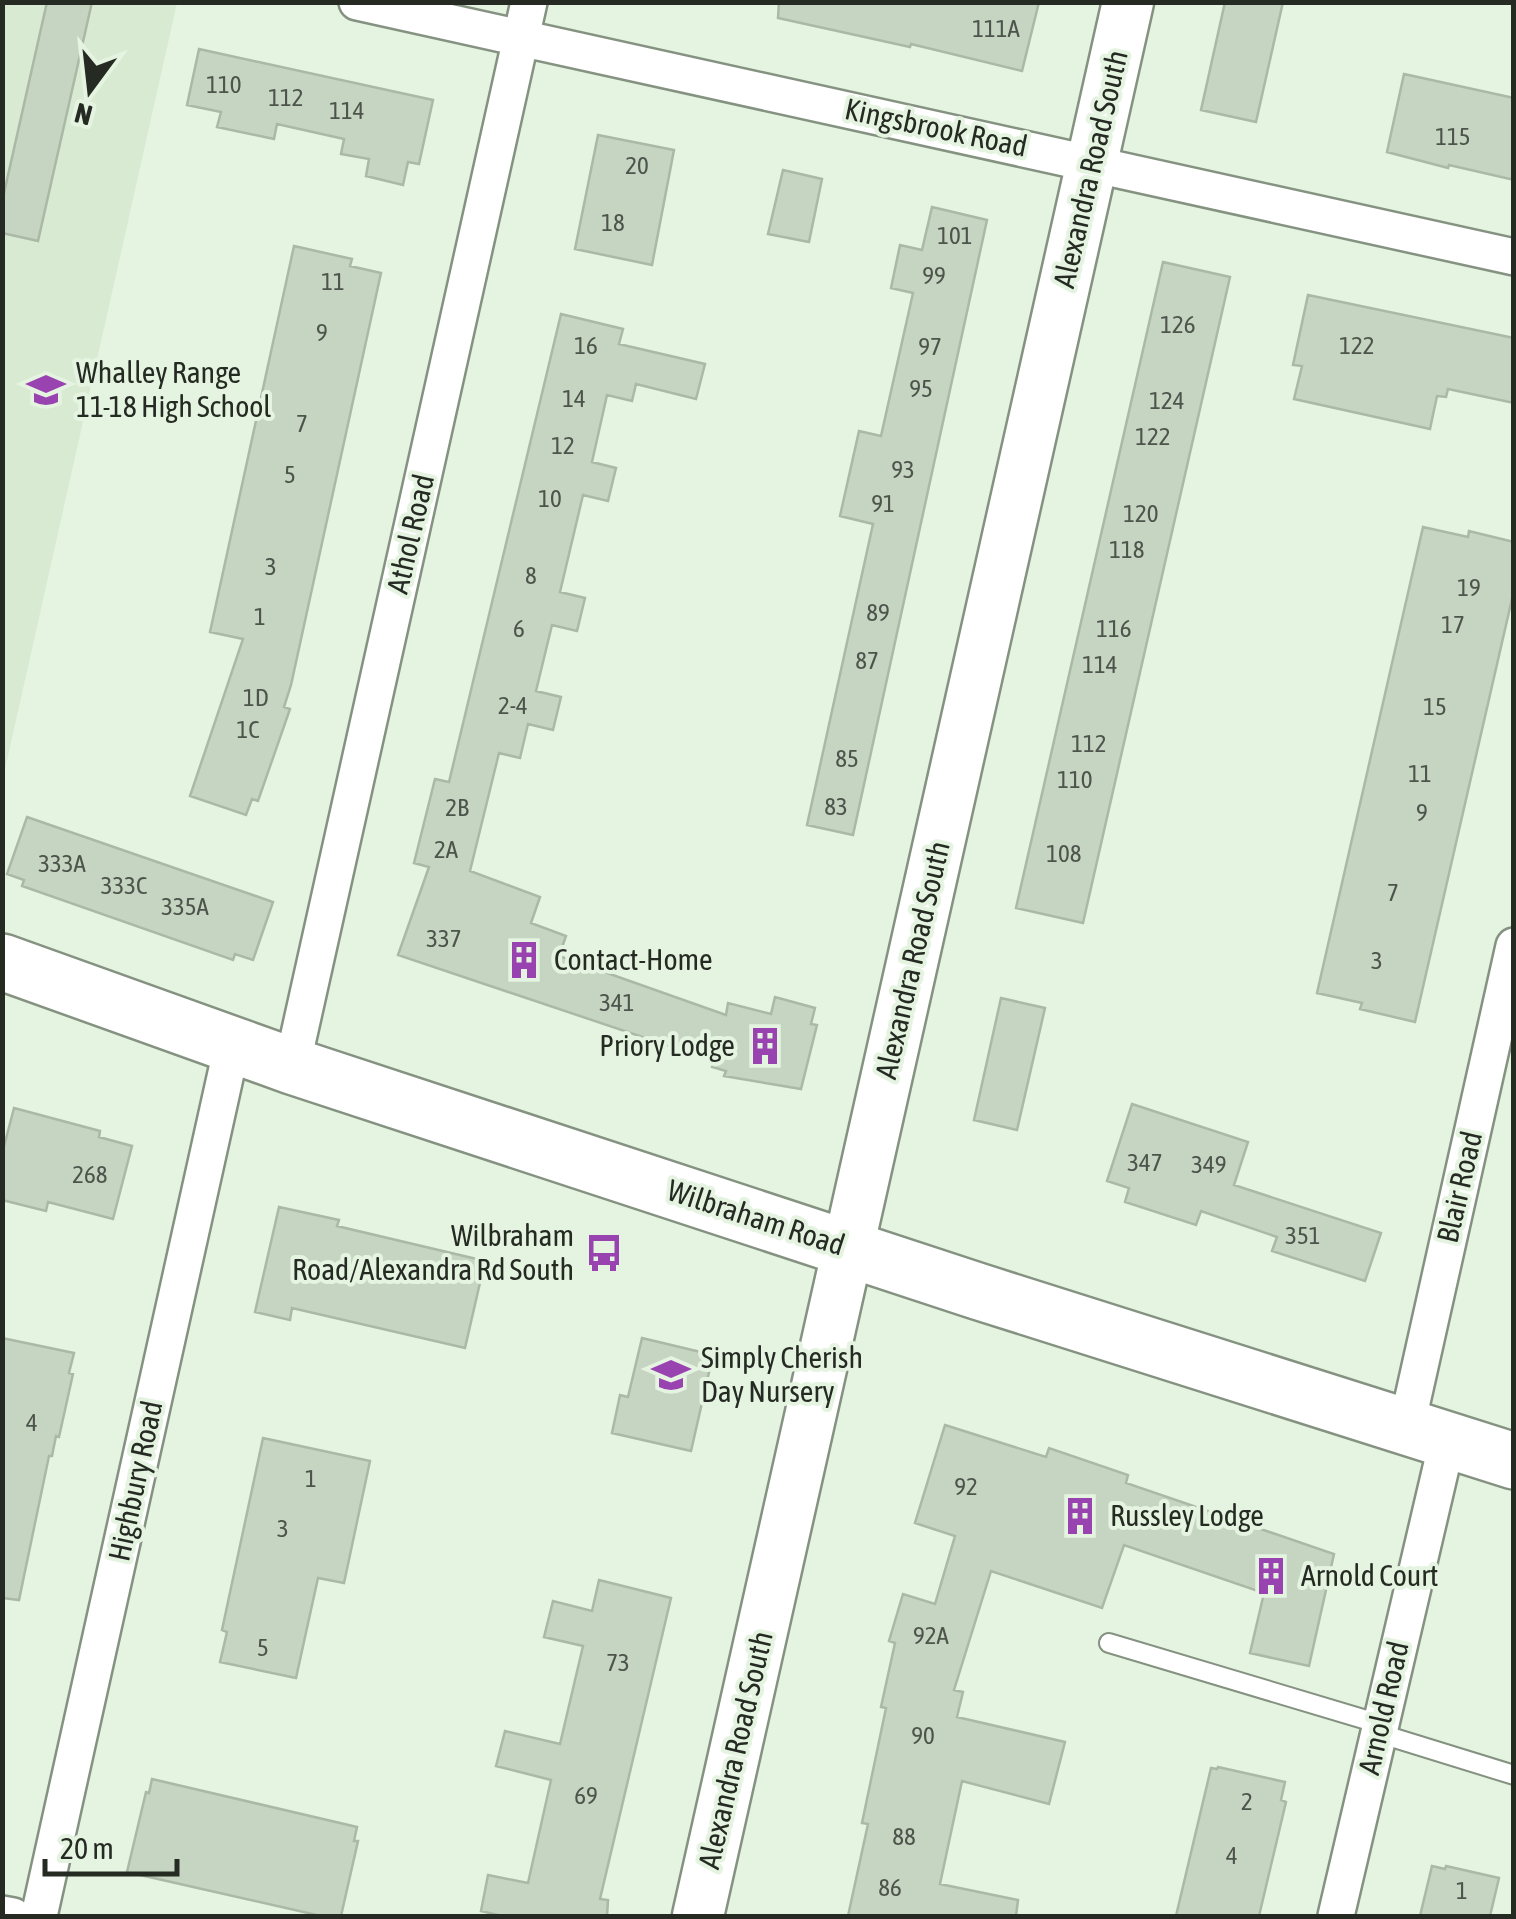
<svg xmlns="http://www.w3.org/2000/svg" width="1516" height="1919" viewBox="0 0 1516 1919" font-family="'Asap Condensed',sans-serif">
<rect width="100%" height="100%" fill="#e5f3e1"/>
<path fill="#d8ead2" d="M3 3H177L3 778Z"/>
<path fill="#c6d4c2" stroke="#abb8a6" stroke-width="2.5" d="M47 2H92L38 241 2 233V202Z
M779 2H1039L1022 71 911 44 910 47 778 18Z
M1225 2H1283L1256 122 1201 110Z
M199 49 433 100 419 164 408 162 403 185 366 176 369 159 341 154 344 139 277 124 274 139 217 127 221 112 187 105Z
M1404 74 1514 98V180L1449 165 1448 168 1387 152Z
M598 135 674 150 652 265 575 249Z
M783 170 822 179 809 242 768 234Z
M932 207 987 220 853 835 807 825 873 524 840 516 859 431 881 436 913 293 891 288 900 245 922 250Z
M294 246 352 259 350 266 381 273 291 685 284 707 290 709 258 801 252 799 246 815 190 796 243 639 210 632Z
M1163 262 1230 277 1083 923 1016 908Z
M1308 295 1514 338V403L1448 389 1446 397 1437 396 1430 429 1294 399 1302 366 1293 365Z
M561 314 623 329 619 344 705 364 696 399 636 384 632 401 607 395 592 462 616 468 608 501 583 495 560 592 585 598 577 631 552 625 536 691 561 697 553 730 528 724 520 758 499 753 470 871 540 897 531 923 566 936 559 956 726 1015 728 1003 771 1014 775 997 815 1008 811 1024 817 1025 801 1089 724 1076 726 1071 712 1067 714 1061 398 955 429 867 414 863 435 779 449 782Z
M1423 527 1468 537 1469 531 1514 542V590L1415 1022 1360 1009 1362 1003 1317 993Z
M27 817 273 902 253 960 235 954 233 960 22 886 24 880 7 874Z
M1001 998 1045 1008 1017 1130 974 1120Z
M1132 1104 1248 1142 1234 1185 1381 1233 1365 1281 1272 1251 1277 1237 1201 1211 1196 1225 1125 1202 1129 1188 1107 1181Z
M14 1108 100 1131 99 1137 132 1146 113 1219 48 1202 46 1211 2 1200V1154Z
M279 1207 339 1220 337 1226 485 1261 465 1348 292 1308 290 1320 255 1312Z
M2 1338 74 1353 69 1373 73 1374 59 1437 56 1436 52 1456H49L19 1600 2 1598Z
M642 1338 713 1355 691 1451 612 1433 620 1395 628 1397Z
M945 1425 1046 1457 1049 1448 1128 1475 1126 1483 1334 1554 1309 1666 1250 1653 1264 1593 1124 1545 1102 1608 991 1571 954 1690 963 1692 957 1717 1065 1742 1049 1804 962 1781 940 1884 1018 1900 1016 1916H848L868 1824 862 1823 886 1708 881 1707 895 1643 889 1641 903 1594 935 1604 955 1536 915 1523Z
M263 1438 370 1461 344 1583 318 1578 296 1678 220 1662 227 1632 222 1630Z
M599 1580 671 1598 600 1899 608 1900 607 1916H502L481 1911 488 1875 528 1883 551 1780 496 1766 505 1731 560 1744 583 1646 544 1637 553 1601 592 1611Z
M1218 1767 1285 1782 1281 1800 1286 1802 1259 1916H1176L1211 1768 1217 1769Z
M152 1779 357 1827 354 1841H358L341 1916H321L127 1872 146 1792 149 1793Z
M1432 1866 1445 1869 1446 1866 1499 1878 1490 1916H1420Z"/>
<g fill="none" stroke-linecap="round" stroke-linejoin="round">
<g stroke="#859281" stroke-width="22">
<path id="lane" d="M1109 1643 1380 1724
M1378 1733 1514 1775"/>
</g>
<g stroke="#859281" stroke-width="40">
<path id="street" d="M357 2 1514 257
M292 1066 529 2
M1406 1429 1514 946
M2 1914 13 1916
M39 1916 232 1046
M1336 1916 1447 1442"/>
</g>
<g stroke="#859281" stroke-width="55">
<path id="secondary" d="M698 1916 1128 2"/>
</g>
<g stroke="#859281" stroke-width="60">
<path id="highway" d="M2 962 292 1066 977 1291 1514 1461"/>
</g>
<use href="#lane" stroke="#fff" stroke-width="18"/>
<use href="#street" stroke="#fff" stroke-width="35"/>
<use href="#secondary" stroke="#fff" stroke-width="50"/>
<use href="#highway" stroke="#fff" stroke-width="55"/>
</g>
<defs>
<g id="school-bare" transform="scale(3)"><path d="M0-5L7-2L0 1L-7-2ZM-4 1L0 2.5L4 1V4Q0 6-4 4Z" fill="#9943b1" stroke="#e5f3e1" stroke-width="2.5" paint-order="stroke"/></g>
<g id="building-bare" transform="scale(3)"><path d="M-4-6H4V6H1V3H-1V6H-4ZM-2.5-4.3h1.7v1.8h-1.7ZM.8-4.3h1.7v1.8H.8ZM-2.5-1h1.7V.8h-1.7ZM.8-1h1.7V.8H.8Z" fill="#9943b1" stroke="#e5f3e1" stroke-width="2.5" paint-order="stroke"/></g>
<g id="bus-bare" transform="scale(3)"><path d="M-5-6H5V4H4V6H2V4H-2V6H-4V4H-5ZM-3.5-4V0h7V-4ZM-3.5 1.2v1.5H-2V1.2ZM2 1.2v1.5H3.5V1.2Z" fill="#9943b1" stroke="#e5f3e1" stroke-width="2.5" paint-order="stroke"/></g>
</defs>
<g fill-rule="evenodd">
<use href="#school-bare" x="46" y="390"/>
<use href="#building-bare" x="524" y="960"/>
<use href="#building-bare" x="765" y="1046"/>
<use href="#bus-bare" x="604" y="1253"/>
<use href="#school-bare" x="671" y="1375"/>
<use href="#building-bare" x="1080" y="1516"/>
<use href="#building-bare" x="1271" y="1576"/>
</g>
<g text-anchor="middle" stroke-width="8" stroke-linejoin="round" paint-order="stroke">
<g font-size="25" fill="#4d544b">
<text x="996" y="37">111A</text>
<text x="224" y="93">110</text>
<text x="286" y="106">112</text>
<text x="347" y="119">114</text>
<text x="1453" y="145">115</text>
<text x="637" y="174">20</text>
<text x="613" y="231">18</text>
<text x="955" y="244">101</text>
<text x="934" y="284">99</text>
<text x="333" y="290">11</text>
<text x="1178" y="333">126</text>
<text x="322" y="341">9</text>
<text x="586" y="354">16</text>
<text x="1357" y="354">122</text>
<text x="930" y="355">97</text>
<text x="921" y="397">95</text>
<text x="574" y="407">14</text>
<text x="1167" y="409">124</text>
<text x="302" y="432">7</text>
<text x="1153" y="445">122</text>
<text x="563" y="454">12</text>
<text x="903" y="478">93</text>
<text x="290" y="483">5</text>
<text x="550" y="507">10</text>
<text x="883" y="512">91</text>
<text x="1141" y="522">120</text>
<text x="1127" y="558">118</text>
<text x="271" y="575">3</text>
<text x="531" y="584">8</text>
<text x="1469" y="596">19</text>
<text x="878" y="621">89</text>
<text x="260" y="625">1</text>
<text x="1453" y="633">17</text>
<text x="519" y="637">6</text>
<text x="1114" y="637">116</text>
<text x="867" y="669">87</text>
<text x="1100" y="673">114</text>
<text x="256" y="706">1D</text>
<text x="513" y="714">2-4</text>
<text x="1435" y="715">15</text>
<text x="248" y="738">1C</text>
<text x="1089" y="752">112</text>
<text x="847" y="767">85</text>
<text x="1420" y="782">11</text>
<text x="1075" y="788">110</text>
<text x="836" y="815">83</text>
<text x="457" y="816">2B</text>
<text x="1422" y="821">9</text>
<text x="446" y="858">2A</text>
<text x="1064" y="862">108</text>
<text x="62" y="872">333A</text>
<text x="124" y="894">333C</text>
<text x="1393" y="901">7</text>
<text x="185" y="915">335A</text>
<text x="444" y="947">337</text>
<text x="1377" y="969">3</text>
<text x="617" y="1011">341</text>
<text x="1145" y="1171">347</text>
<text x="1209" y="1173">349</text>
<text x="90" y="1183">268</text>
<text x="1303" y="1244">351</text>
<text x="32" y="1431">4</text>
<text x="311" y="1487">1</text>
<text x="966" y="1495">92</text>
<text x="283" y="1537">3</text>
<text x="931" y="1644">92A</text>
<text x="263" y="1656">5</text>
<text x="618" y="1671">73</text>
<text x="923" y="1744">90</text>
<text x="586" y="1804">69</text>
<text x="1247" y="1810">2</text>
<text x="904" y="1845">88</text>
<text x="1232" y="1864">4</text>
<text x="890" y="1896">86</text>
<text x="1462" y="1899">1</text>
</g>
<g font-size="30" fill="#252a23" stroke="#e5f3e1">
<text transform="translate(936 128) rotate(12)" y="10">Kingsbrook Road</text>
<text transform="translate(1091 169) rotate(-77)" y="10">Alexandra Road South</text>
<text transform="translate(411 534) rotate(-77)" y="10">Athol Road</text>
<text transform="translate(913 960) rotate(-77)" y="10">Alexandra Road South</text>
<text transform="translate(1460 1187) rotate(-77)" y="10">Blair Road</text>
<text transform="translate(756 1218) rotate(18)" y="10">Wilbraham Road</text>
<text transform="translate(136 1481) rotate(-78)" y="10">Highbury Road</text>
<text transform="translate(1384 1708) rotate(-77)" y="10">Arnold Road</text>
<text transform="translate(736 1750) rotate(-77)" y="10">Alexandra Road South</text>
</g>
<g font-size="30" fill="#252a23" stroke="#e5f3e1" text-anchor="start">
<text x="76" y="383">Whalley Range<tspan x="76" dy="34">11-18 High School</tspan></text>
<text x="554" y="970">Contact-Home</text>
<text x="735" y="1056" text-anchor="end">Priory Lodge</text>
<text x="574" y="1246" text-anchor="end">Wilbraham<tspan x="574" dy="34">Road/Alexandra Rd South</tspan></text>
<text x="701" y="1368">Simply Cherish<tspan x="701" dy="34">Day Nursery</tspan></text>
<text x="1110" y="1526">Russley Lodge</text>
<text x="1301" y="1586">Arnold Court</text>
</g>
</g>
<rect width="1516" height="1919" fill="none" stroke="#252a23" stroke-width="10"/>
<g transform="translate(90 90) rotate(195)" stroke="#e5f3e1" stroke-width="8" paint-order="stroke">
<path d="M0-8L18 38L0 25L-18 38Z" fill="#252a23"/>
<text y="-15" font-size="28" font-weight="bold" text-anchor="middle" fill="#252a23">N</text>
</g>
<path d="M45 1859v15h132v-15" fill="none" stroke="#252a23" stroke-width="5"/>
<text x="60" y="1859" font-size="30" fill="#252a23" stroke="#e5f3e1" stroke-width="8" paint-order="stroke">20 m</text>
</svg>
